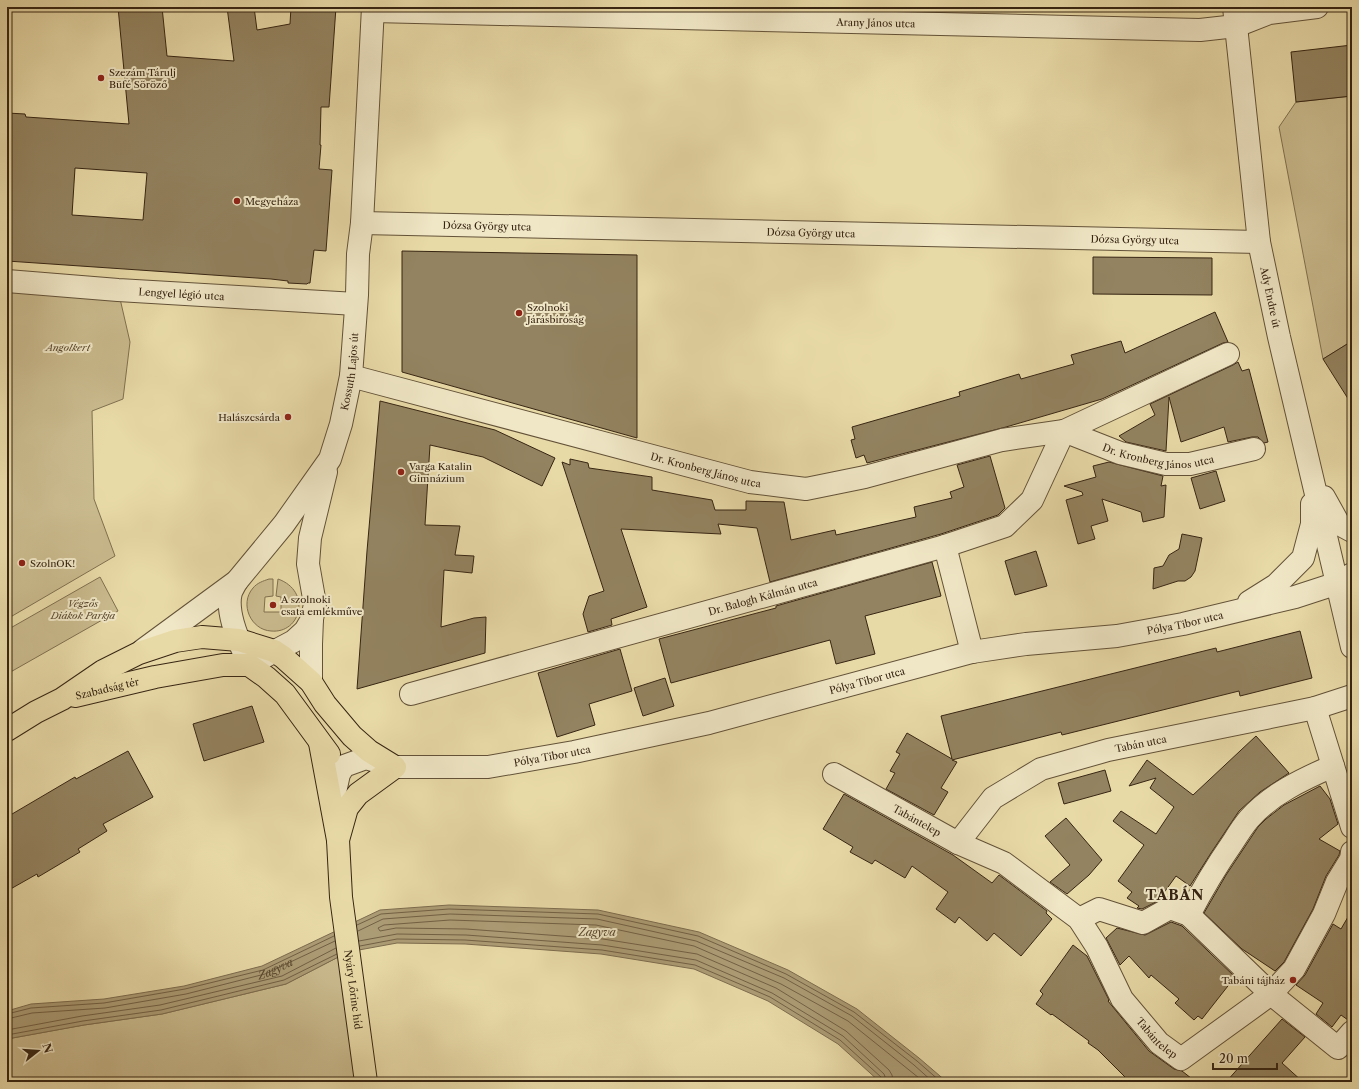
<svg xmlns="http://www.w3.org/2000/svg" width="1359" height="1089" viewBox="0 0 1359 1089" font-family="'Libre Caslon Text',serif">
<rect width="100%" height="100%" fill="#e8daa7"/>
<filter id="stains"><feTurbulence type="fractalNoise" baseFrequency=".005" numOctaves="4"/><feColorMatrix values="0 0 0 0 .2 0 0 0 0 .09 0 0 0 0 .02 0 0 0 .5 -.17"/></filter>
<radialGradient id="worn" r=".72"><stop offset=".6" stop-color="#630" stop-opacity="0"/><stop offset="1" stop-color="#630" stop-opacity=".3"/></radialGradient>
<path fill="#cabb8e" stroke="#807050" d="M1352 96V341L1323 359 1279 127 1296 102Z
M7 280 118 290 130 342 123 399 92 411 94 499 115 556 7 619Z
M100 577 118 611 7 674V630Z
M269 579H273V596L265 597 264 612H281V597L276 596 278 579C312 591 301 634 271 631 251 630 239 604 253 588 257 583 263 581 269 579Z
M348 952 366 1082H7V1039L84 1025 162 1014 286 984Z"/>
<path fill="#ac9c75" stroke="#7d6c4e" d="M449 905 598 910 699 932 788 970 857 1009 919 1058 947 1082H880L838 1044 768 1001 694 969 601 954 465 944 397 943 348 952 286 984 162 1014 84 1025 7 1039V1011L31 1004 104 999 184 986 262 966 380 910Z"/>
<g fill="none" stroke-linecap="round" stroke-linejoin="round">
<g stroke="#726044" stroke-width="1">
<path d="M357 925 381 914 449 909 598 914 698 936 786 974 854 1012 917 1061 941 1082"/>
<path d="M358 931 383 919 450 914 597 919 696 941 784 978 852 1016 914 1065 933 1082"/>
<path d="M359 941 397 934 466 935 602 945 696 960 772 993 843 1036 884 1074 887 1082"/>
<path d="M360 946 397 939 465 940 602 950 695 965 770 997 840 1040 881 1077 882 1082"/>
<path d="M7 1014 31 1008 104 1003 185 989 263 970 334 936"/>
<path id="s1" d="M7 1019 32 1013 105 1008 186 994 265 974 335 941"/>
<path d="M7 1030 82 1016 160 1005 282 976 336 948"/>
<path d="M7 1035 83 1021 161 1010 284 980 337 954"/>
<path d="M893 1082 892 1075 889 1070 846 1031 776 988 697 954 603 939 466 929 396 928 380 931 378 928 384 925 450 920 596 925 694 946 781 984 848 1021 924 1082"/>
</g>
</g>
<path fill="#938360" stroke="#372513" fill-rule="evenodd" d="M118 7H162L167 56 234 61 227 7H254L257 30 290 24 291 7H336L329 107H321L320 145H321L319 169 332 170 326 251 314 250 310 283H308L307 284 288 283V281L271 279 7 261V113L25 114 26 117 129 124ZM75 168 147 173 143 220 72 215Z
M1352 45V96L1296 102 1291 52Z
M402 251 637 255V438L402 372Z
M1093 257 1212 258V295L1093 294Z
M1215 312 1228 342 1223 343 1102 399 1006 427 867 463 864 455 856 458 851 440 855 439 852 427 960 396 959 392 1019 374 1021 379 1074 364 1071 355 1121 341 1125 353Z
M1352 341V405L1323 359Z
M1238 362 1242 371 1249 369 1268 442 1264 443 1258 437H1252L1228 442 1224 427 1181 442 1169 397 1166 451 1126 442 1119 436 1155 415 1150 404 1233 365Z
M380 401 495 430 555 458 542 486 483 457 430 445 425 525 460 526 455 555 474 556 472 573 444 570 441 627 474 618 486 617 485 653 357 689 367 551Z
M990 456 1005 508 998 515 941 534 770 582 757 528 718 524 721 534 621 529 647 607 611 619 612 625 588 632 583 614 589 596 604 591 562 462 570 465V459L588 463 589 468 652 477V490L712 500 715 510H746V501L784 502 791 540 835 530 836 535 916 517 914 507 952 498 950 492 964 487 957 465Z
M1109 462 1163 476 1161 486 1166 485 1164 517 1143 522 1141 512 1102 499 1108 521 1091 526 1095 539 1078 544 1066 500 1083 495 1082 492 1064 486 1096 477 1093 466Z
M1216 471 1225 501 1200 509 1191 478Z
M1182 534 1202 538 1195 571 1191 577 1185 581H1178L1153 589 1154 568 1163 566 1169 555 1179 549Z
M1036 551 1047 586 1015 595 1005 561Z
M932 562 941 596 865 616 875 654 836 664 830 640 671 683 659 639 776 608V606Z
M1300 631 1312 678 1240 696 1239 691 1062 735 1061 732 952 760 957 762 941 788 948 792 934 815 886 789 895 773 890 771 900 754 896 752 907 733 952 759 941 716 1216 648 1217 652Z
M620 649 632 691 589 704 595 725 557 737 538 673Z
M665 678 674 706 643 716 634 688Z
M252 706 264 742 204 761 193 724Z
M1256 736 1289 773 1260 792 1239 811 1211 853 1190 886 1176 876 1158 901 1142 909 1137 908 1139 906 1127 898 1132 892 1118 881 1144 845 1113 821 1121 811 1156 834 1174 807 1150 788 1156 778 1129 786 1147 760 1193 795Z
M128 751 153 797 103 824 107 831 78 849 80 852 38 877 37 874 7 891V817L75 777 76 779Z
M1105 770 1111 791 1064 804 1058 783Z
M1320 786 1330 799 1338 824 1319 839 1340 851 1339 855 1326 876 1313 909 1284 962 1275 971 1242 949 1204 913 1226 875 1258 827 1266 819 1284 805Z
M844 794 953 855 992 883 999 875 1047 911 1046 913 1052 919 1021 956 994 933 987 941 959 917 955 923 936 909 948 892 912 866 905 878 875 860 872 864 850 852 853 847 823 829Z
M1066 818 1102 860 1089 875 1067 894 1050 882 1070 865 1045 836Z
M1352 910V1020H1348L1341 1015 1332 1027 1316 1014 1323 1003 1296 985 1305 975 1333 924 1341 929Z
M1171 922 1182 926 1235 977 1202 1019 1198 1016 1194 1020 1175 1003 1179 999 1151 975 1149 978 1129 956 1120 965 1106 938 1117 928 1145 935Z
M1073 945 1087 956 1109 1000 1108 1001 1149 1051 1174 1069 1182 1071 1196 1082H1130L1098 1050 1088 1043 1089 1041 1052 1014 1051 1015 1036 1004 1043 994 1040 991Z
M1282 1019 1305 1037 1282 1063 1303 1082H1226Z"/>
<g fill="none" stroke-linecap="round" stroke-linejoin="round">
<g stroke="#635238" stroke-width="24">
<g id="minor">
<path id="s2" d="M1234 7 1259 242 1279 337 1352 647"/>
<path id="s3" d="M373 11 1200 30 1236 26 1269 13 1317 7"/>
<path id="s4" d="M362 223 1259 242"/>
<path id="s5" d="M7 281 118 290 356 304"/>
<path id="s6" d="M351 376 750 482 806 489 865 477 1002 440 1064 431 1228 354"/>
<path id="s7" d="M1064 431 1120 453 1166 464H1190L1254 449"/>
<path d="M1324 497 1339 524 1352 531"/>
<path d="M945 546 972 652"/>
<path d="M237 581C235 584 233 588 231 592 225 614 241 645 249 665L294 641 305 631 312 619"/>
<path d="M1249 602 1276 585 1303 558 1312 524V504"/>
<path id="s8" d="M143 650 237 581 284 524 330 459 341 424 351 376 357 295 358 254 362 223 373 7"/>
<path d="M311 682V644L312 619 315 604 308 564 310 538 326 472"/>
<path id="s9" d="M411 694 945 546 1005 526 1032 500 1064 431"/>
<path d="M1315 708 1352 827"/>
<path id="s10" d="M834 774 958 843 1004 863 1079 919 1097 947 1122 999 1159 1043 1181 1059 1271 994 1294 969 1324 914 1337 882 1351 859 1352 852"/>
<path id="s11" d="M332 806 339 774 344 766 366 758 395 767H488L574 752 709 723 972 652 1026 644 1117 636 1183 624 1295 597 1338 583 1352 574"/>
<path id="s12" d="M958 843 993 798 1041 769 1108 750 1315 708 1352 696"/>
<path d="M1189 915C1202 890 1217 865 1233 842 1238 834 1243 826 1249 819 1271 794 1303 779 1333 766"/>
<path d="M1079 919 1099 909 1143 923 1170 908 1189 915 1271 994 1338 1048 1352 1032"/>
</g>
</g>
<g stroke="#372513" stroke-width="24">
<g id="major">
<path id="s13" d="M75 696 155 677 223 665H249L266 677 285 694 329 754"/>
<path d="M7 730 36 712 62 699 103 671 139 653 175 641 202 637 239 640 274 651 283 657 311 682 325 704 352 736 369 751 395 767 358 794 347 808 338 840"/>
<path id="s14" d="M320 743 338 840 341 897 366 1082"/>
</g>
</g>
<use href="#minor" stroke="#f0e7c6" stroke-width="22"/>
<use href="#major" stroke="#e8daa7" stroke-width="22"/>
</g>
<g fill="#8f2418" stroke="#f0e7c6" stroke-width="1.5">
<circle cx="101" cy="78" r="4"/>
<circle cx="237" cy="201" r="4"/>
<circle cx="519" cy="313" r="4"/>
<circle cx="288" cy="417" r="4"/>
<circle cx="401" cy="472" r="4"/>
<circle cx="22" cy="563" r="4"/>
<circle cx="273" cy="605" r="4"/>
<circle cx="1293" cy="980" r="4"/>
</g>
<g text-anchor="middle" stroke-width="4" stroke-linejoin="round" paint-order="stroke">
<g font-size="10" fill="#372513" stroke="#f0e7c6">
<text dy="4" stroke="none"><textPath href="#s3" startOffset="503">Arany János utca</textPath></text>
<text dy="4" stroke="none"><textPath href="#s4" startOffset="125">Dózsa György utca</textPath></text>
<text dy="4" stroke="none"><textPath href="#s4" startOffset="449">Dózsa György utca</textPath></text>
<text dy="4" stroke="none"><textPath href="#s4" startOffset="773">Dózsa György utca</textPath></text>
<text dy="4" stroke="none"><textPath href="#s5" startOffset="175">Lengyel légió utca</textPath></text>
<text dy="4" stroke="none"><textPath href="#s2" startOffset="293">Ady Endre út</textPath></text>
<text dy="4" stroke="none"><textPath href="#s8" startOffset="360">Kossuth Lajos út</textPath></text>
<text dy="4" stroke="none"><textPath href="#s7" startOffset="99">Dr. Kronberg János utca</textPath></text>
<text dy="4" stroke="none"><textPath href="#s6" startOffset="367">Dr. Kronberg János utca</textPath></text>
<text dy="4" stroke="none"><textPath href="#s9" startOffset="365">Dr. Balogh Kálmán utca</textPath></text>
<text dy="4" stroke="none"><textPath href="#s11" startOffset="902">Pólya Tibor utca</textPath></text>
<text dy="4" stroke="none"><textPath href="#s11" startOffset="578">Pólya Tibor utca</textPath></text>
<text dy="4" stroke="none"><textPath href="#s13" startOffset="33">Szabadság tér</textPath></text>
<text dy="4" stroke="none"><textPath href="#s12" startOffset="216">Tabán utca</textPath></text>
<text dy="4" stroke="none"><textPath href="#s11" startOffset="254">Pólya Tibor utca</textPath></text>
<text dy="4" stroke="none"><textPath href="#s10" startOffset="95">Tabántelep</textPath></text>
<text dy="4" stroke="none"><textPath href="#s14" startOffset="249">Nyáry Lőrinc híd</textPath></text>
<text dy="4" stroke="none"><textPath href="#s10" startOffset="429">Tabántelep</textPath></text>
</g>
<g font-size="10" fill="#372513" stroke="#f0e7c6" text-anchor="start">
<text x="109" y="76">Szezám Tárulj<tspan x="109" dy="12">Büfé Söröző</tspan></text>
<text x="245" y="205">Megyeháza</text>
<text x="527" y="311">Szolnoki<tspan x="527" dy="12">Járásbíróság</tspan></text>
<text x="280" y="421" text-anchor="end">Halászcsárda</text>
<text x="409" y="470">Varga Katalin<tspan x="409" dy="12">Gimnázium</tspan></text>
<text x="30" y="567">SzolnOK!</text>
<text x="281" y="603">A szolnoki<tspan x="281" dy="12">csata emlékműve</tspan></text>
<text x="1285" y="984" text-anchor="end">Tabáni tájház</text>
</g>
<g font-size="10" font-style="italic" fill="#5c4a32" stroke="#f0e7c6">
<text x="68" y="351">Angolkert</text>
<text x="83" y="607">Végzős<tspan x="83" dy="12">Diákok Parkja</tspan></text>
</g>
<g font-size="11" font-style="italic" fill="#5a4930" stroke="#f0e7c6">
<text x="597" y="936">Zagyva</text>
<text dy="4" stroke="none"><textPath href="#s1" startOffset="274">Zagyva</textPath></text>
</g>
<g font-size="14" font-weight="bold" letter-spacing="1" fill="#372513" stroke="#f0e7c6">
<text x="1175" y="900">TABÁN</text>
</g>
</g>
<rect width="1359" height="1089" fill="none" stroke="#e8daa7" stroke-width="24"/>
<rect x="8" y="8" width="1343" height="1073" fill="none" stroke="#372513" stroke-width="2"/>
<rect x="12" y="12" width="1335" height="1065" fill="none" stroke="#372513"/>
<g transform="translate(38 1051) rotate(73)" stroke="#f0e7c6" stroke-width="3" paint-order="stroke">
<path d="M0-3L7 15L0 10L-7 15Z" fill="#372513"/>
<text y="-6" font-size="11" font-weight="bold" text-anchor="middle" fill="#372513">N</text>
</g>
<path d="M1213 1063v6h64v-6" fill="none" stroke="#372513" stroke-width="2"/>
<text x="1219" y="1063" font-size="12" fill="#372513" stroke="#f0e7c6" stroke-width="3" paint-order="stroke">20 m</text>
<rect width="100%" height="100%" filter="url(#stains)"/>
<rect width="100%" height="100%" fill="url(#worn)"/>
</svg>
